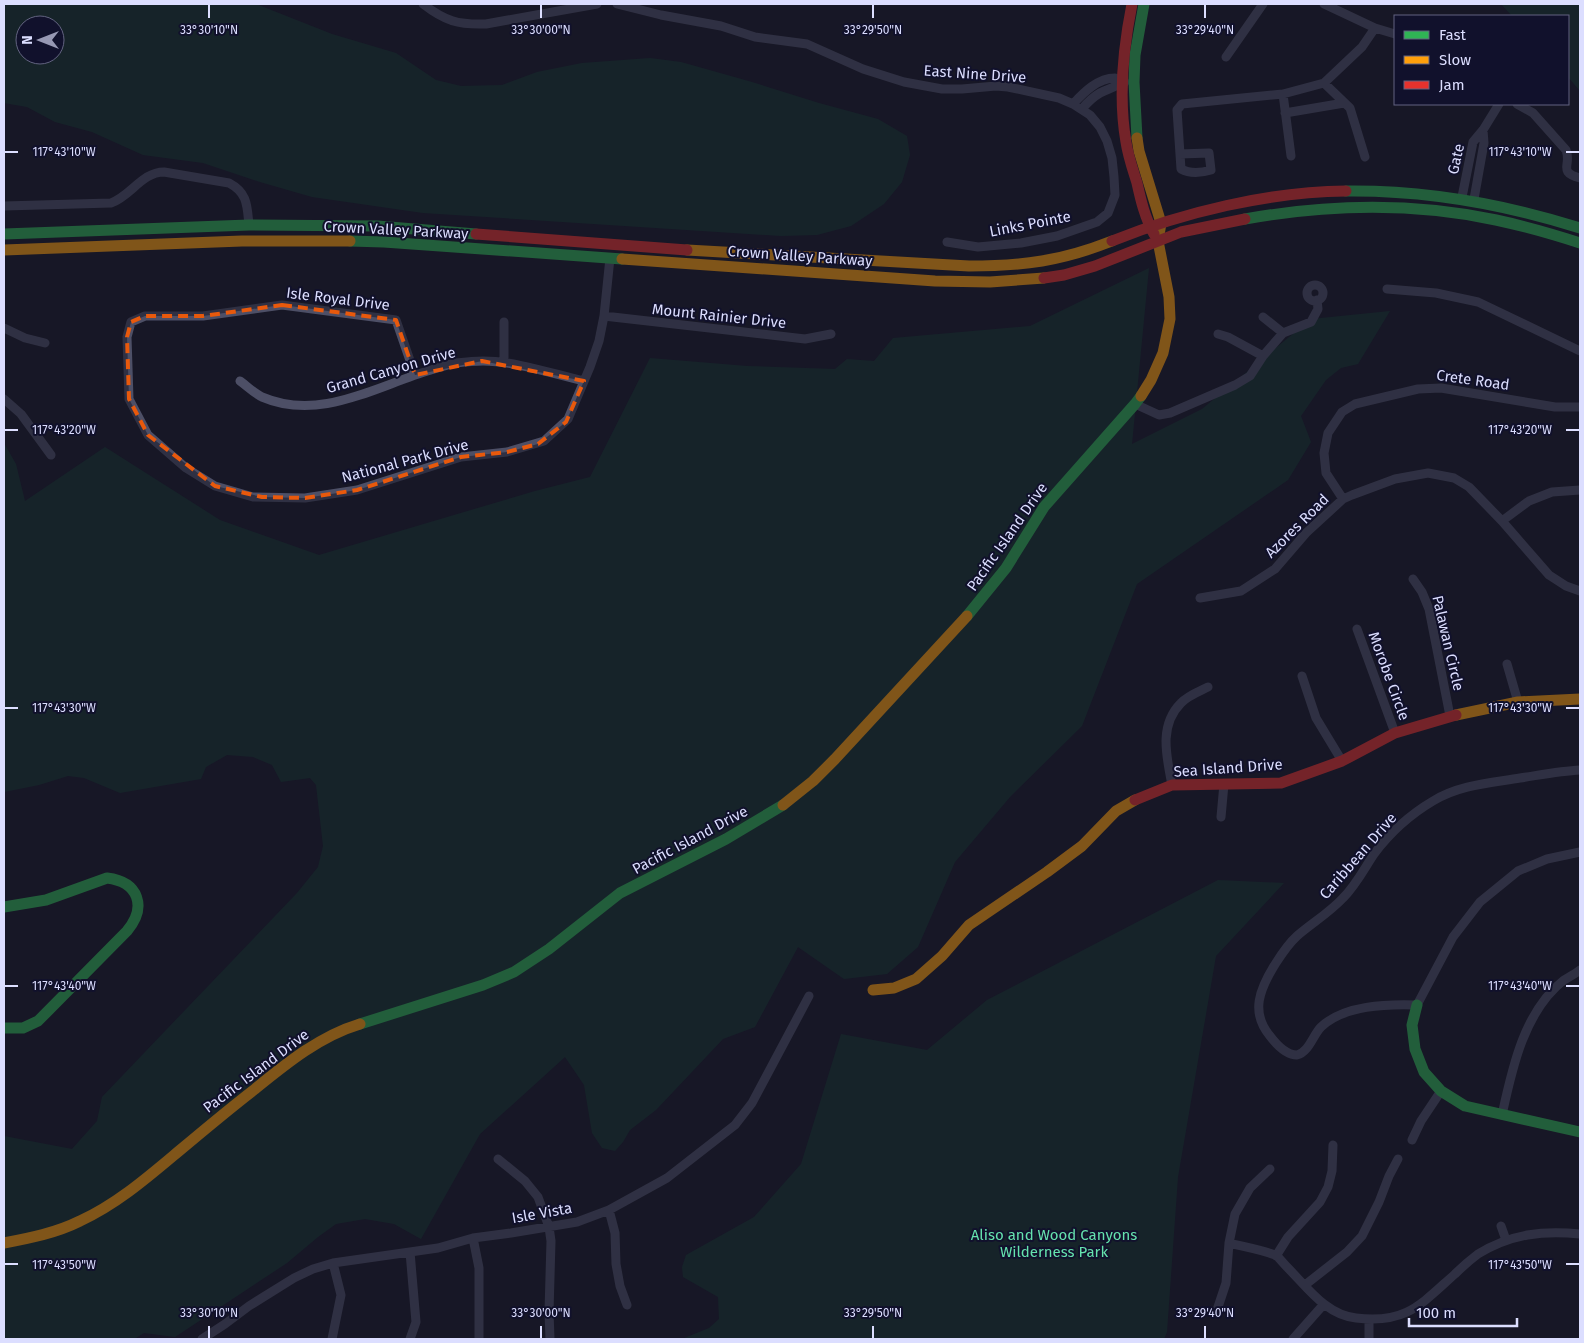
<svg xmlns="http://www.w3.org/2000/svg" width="1584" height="1343" viewBox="0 0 1584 1343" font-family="'Fira Sans',sans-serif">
<rect width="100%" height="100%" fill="#171726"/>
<path fill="#14322e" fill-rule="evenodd" d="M4 4H256L332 34 396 53 436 80 461 86 502 85 537 72 582 63 650 58 681 62 752 82 819 103 878 119 907 136 910 155 902 182 884 204 851 226 817 235 781 236 423 213 312 197 260 182 203 163 143 155 92 132 55 122 27 107 4 103ZM25 25H55V55H25Z
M1501 4H1580V91L1568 77V16H1512Z
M1149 268 1132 444 1202 409 1311 319 1390 311 1358 364 1341 368 1326 380 1301 416 1311 442 1288 480 1137 584 1082 726 1010 797 955 862 918 947 887 974 844 979 798 947 755 1027 723 1039 656 1110 630 1130 623 1142 615 1151 602 1148 592 1133 584 1085 565 1057 480 1134 421 1239 394 1224 365 1219 336 1224 318 1237 287 1263 175 1337 144 1333 134 1339H4V1136L72 1149 97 1121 102 1097 297 893 318 867 323 846 316 785 310 778 281 782 272 765 253 757 227 755 206 767 201 779 120 793 84 778 68 776 39 785 4 792V443L16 464 25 501 105 447 220 520 319 555 535 491 590 477 650 358 747 366 835 369 847 359 874 361 893 338 1030 326Z
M1218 880 1284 883 1216 956 1178 1177 1167 1332 1164 1339H682L709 1328 719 1319 718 1297 683 1277 682 1267 686 1255 754 1217 801 1164 841 1034 927 1050 987 1000Z"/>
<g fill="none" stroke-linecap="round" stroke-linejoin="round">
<path stroke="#4d4f66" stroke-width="9" d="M423 4C445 21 458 25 486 24L597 4
M617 4 661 15 721 26 755 37 807 44 863 69 904 82 942 89H962L996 86 1008 87 1059 98 1073 104 1090 115 1100 127 1107 141 1112 158 1114 177 1115 195 1108 213 1097 222 1057 236 1021 243 978 247 947 242
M1324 4 1375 28 1395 34
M1226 57 1263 4
M1324 83 1350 108 1365 157
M1283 94 1291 156
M1073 104C1084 92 1098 78 1115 78L1122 82H1125
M1517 104 1533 113 1566 150C1572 165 1557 172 1580 178
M1082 109C1087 103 1093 97 1100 93 1109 88 1113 89 1122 82
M1285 113 1344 103
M1180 154 1209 153 1211 170C1201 173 1190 174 1181 169L1177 110 1182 104 1283 94 1324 83 1362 47 1375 28
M1462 197 1473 142 1483 130 1499 104
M1474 199 1484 143 1483 130
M4 206 111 203C131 196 142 172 164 172L229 183C248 193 247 206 249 225
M1307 293a8 8 0 1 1 16 0a8 8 0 1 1-16 0Z
M1387 289 1436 293 1478 302 1580 351
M604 316 805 339 831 334
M1263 317 1283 333
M4 328 25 338 45 343
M1218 334 1228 337 1263 356
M504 362V322
M415 375 396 320 282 305 203 316H145L131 322 127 337 129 399 148 435 186 468 215 486 253 497 305 498 357 490 461 457 507 452 544 441 568 419 590 367 599 341 604 316 610 258
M240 381C247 386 254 393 262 397 320 422 376 386 431 370 439 368 448 364 456 363 465 362 474 361 483 361 515 361 553 374 584 381
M4 399 21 414 51 455
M1135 404 1159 415 1170 413 1235 385 1250 376 1263 356 1283 333 1311 322 1318 309 1317 300
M1343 499 1326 473 1324 453 1328 433 1342 412 1355 404 1418 389 1441 388 1555 407H1580
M1502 521 1529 501 1552 492 1580 490
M1413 579 1422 592 1429 609 1450 716
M1200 598 1241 591 1275 569 1306 533 1343 499 1352 495 1395 479 1428 473 1454 478 1469 487 1502 521 1549 575 1566 586 1580 591
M1357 629 1395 733
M1507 664 1518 702
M1302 676 1316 718 1342 761
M1580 770C1560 771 1540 775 1520 778 1490 783 1459 785 1433 801 1411 814 1389 834 1374 854 1364 869 1356 885 1343 898 1329 913 1312 923 1297 936 1287 945 1281 955 1274 966 1260 989 1250 1012 1270 1036 1276 1044 1286 1055 1297 1055 1309 1052 1313 1035 1321 1027 1344 1005 1387 1004 1417 1005L1453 937 1480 902 1518 871 1547 859 1580 852
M1172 785C1167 758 1158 726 1181 703 1187 696 1200 691 1208 687
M1221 817 1224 784
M1502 1115C1512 1069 1524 1011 1564 980 1569 977 1575 974 1580 970
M1412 1140 1421 1121 1441 1091
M498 1159 525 1181 538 1197 549 1227 551 1241 549 1312 550 1339
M609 1210 615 1233 616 1264 620 1286 627 1305
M1501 1226 1506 1240
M473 1238 479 1268V1339
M1229 1243C1240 1246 1268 1251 1277 1256 1280 1259 1284 1264 1287 1267 1307 1287 1326 1315 1356 1318 1406 1324 1420 1305 1455 1274 1462 1267 1470 1260 1478 1254 1511 1234 1543 1230 1580 1234
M1276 1256 1288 1237 1320 1202 1328 1187 1332 1171 1333 1145
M1305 1285 1347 1252 1362 1236 1379 1202 1389 1176 1398 1159
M1217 1310 1226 1283 1229 1243 1235 1214 1250 1188 1270 1169
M1369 1319V1339
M202 1339 225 1324 249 1306 294 1278 313 1269 333 1263 438 1248 473 1238 511 1233 577 1222 609 1210 667 1178 735 1125 752 1103 809 996
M332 1339 341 1295 333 1263
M410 1339 416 1322 410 1252
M1293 1339 1324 1304"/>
<path stroke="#30b455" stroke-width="11" d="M1137 138 1134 82 1135 55 1144 4
M1346 191C1427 190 1504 204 1580 228
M1245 219C1329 204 1412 202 1496 220 1524 226 1552 234 1580 243
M4 234 249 225 377 226 476 234
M350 241 384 242 622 259
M967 616 1006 568 1044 507 1135 404 1141 396
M4 907 46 900 107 878C139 882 147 907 127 931L38 1021 23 1028H4
M1417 1005 1412 1025 1415 1049 1424 1072 1441 1091 1465 1106 1580 1132
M360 1024 483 985 514 972 549 949 620 893 726 839 783 805"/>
<path stroke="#ff9f0a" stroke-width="11" d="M1137 138 1139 151 1161 223 1158 241 1169 297 1170 319 1163 353 1151 380 1141 396
M4 250 242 241H350
M687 250 969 266C1024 266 1061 261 1112 241
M622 259 935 281 990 282 1044 278
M1456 715 1518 702 1580 699
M783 805 813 781 835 759 967 616
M873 990 894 988 916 979 942 956 969 925 1047 872 1082 846 1116 811 1135 800
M4 1243C30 1238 56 1233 80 1221 117 1204 148 1177 179 1151 204 1130 229 1109 255 1089 287 1063 320 1036 360 1024"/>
<path stroke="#e5322d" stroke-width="11" d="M1132 4C1123 49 1118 96 1126 142 1128 156 1133 170 1137 183 1141 201 1145 218 1154 234
M476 234 687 250
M1112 241C1184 212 1268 192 1346 191
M1044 278 1064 275 1095 266 1181 232 1245 219
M1135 800 1172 785 1281 783 1342 761 1395 733 1456 715"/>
</g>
<path d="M0 0H1584V1343H0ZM282 305 396 320 415 375 482 361 584 381 566 422 538 444 507 452 461 457 357 490 305 498 262 497 215 486 148 435 129 399 127 337 131 322 145 316H203Z" fill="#171726" fill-opacity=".55" fill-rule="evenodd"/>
<path fill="none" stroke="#e8590c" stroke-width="4" stroke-dasharray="10 6" stroke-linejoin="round" d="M282 305 396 320 415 375 482 361 584 381 566 422 538 444 507 452 461 457 357 490 305 498 262 497 215 486 148 435 129 399 127 337 131 322 145 316H203Z"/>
<path fill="none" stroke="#dcdeff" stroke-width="2" d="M209 5V18M541 5V18M873 5V18M1205 5V18M5 152H18M1566 152H1579M5 430H18M1566 430H1579M5 708H18M1566 708H1579M5 986H18M1566 986H1579M5 1264H18M1566 1264H1579M209 1326V1338M541 1326V1338M873 1326V1338M1205 1326V1338"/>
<g text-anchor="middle" stroke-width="4" stroke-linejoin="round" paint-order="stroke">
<g font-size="15" fill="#dcdeff" stroke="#11112c">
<text transform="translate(975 74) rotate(4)" y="5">East Nine Drive</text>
<text transform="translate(1456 159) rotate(-77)" y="5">Gate</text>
<text transform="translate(1030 224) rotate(-11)" y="5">Links Pointe</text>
<text transform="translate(396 230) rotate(3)" y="5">Crown Valley Parkway</text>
<text transform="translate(800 256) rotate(4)" y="5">Crown Valley Parkway</text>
<text transform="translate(338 299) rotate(7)" y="5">Isle Royal Drive</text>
<text transform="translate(719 316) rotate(6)" y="5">Mount Rainier Drive</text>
<text transform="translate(391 370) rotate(-16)" y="5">Grand Canyon Drive</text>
<text transform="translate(1473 380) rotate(8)" y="5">Crete Road</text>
<text transform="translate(405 461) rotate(-15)" y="5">National Park Drive</text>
<text transform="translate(1297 526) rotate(-45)" y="5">Azores Road</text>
<text transform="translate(1007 537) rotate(-55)" y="5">Pacific Island Drive</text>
<text transform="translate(1448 643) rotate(77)" y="5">Palawan Circle</text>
<text transform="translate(1389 676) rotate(70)" y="5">Morobe Circle</text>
<text transform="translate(1228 768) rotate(-4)" y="5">Sea Island Drive</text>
<text transform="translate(690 840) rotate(-28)" y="5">Pacific Island Drive</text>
<text transform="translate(1358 856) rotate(-49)" y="5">Caribbean Drive</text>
<text transform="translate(256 1071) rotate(-37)" y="5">Pacific Island Drive</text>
<text transform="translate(542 1213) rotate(-10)" y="5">Isle Vista</text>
</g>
<g font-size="15" fill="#65e2ae" stroke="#11112c">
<text x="1054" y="1240">Aliso and Wood Canyons<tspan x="1054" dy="17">Wilderness Park</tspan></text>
</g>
</g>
<g font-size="12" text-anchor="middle" fill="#dcdeff" stroke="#11112c" stroke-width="4" stroke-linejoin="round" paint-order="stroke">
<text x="209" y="34">33°30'10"N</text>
<text x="541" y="34">33°30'00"N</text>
<text x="873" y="34">33°29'50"N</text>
<text x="1205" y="34">33°29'40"N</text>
<text x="1520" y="156">117°43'10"W</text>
<text x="64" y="156">117°43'10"W</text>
<text x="1520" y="434">117°43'20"W</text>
<text x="64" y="434">117°43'20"W</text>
<text x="1520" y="712">117°43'30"W</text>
<text x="64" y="712">117°43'30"W</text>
<text x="1520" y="990">117°43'40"W</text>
<text x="64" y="990">117°43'40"W</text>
<text x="1520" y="1269">117°43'50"W</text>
<text x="64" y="1269">117°43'50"W</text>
<text x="209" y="1317">33°30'10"N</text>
<text x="541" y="1317">33°30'00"N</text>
<text x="873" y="1317">33°29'50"N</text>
<text x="1205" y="1317">33°29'40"N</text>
</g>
<rect width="1584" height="1343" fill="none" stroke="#dcdeff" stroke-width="10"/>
<rect x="1394" y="15" width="175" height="90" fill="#11112c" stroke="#626380"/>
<rect x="1404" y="31" width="25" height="8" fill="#30b455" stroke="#626380"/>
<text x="1439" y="40" font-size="15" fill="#dcdeff">Fast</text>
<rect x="1404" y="56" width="25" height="8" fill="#ff9f0a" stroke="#626380"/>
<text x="1439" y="65" font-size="15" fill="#dcdeff">Slow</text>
<rect x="1404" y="81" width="25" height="8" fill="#e5322d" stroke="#626380"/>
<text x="1439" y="90" font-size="15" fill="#dcdeff">Jam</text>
<g transform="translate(40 40) rotate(270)"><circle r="24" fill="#11112c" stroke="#626380"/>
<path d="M0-4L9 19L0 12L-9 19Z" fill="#9798b3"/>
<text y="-8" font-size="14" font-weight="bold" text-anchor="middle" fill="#dcdeff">N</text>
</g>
<path d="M1409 1318v8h108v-8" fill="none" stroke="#dcdeff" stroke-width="2.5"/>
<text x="1416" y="1318" font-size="15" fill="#dcdeff" stroke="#11112c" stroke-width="4" paint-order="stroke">100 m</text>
</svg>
